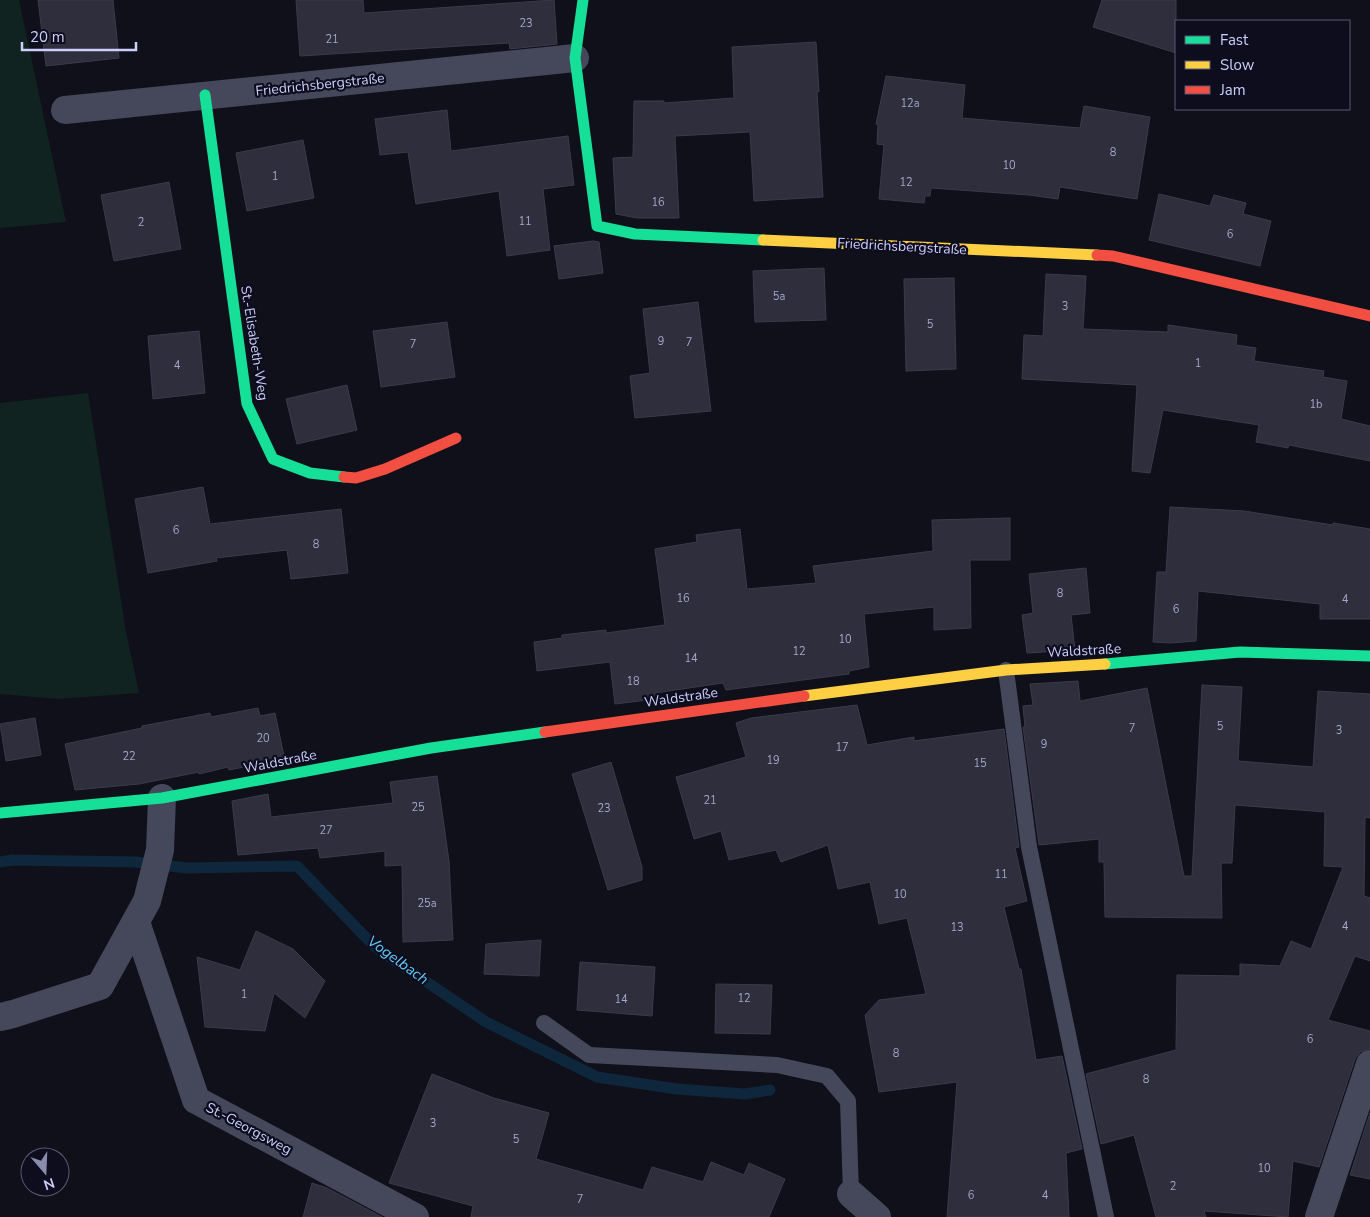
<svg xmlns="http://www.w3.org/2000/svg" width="1370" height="1217" viewBox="0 0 1370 1217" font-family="'Nunito Sans',sans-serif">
<rect width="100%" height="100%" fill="#10101a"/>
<path fill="#102321" d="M0 0H19L66 222 0 228Z
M88 393 126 632 139 693 58 699 0 694V403Z"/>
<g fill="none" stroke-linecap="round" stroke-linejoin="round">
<path stroke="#0e273c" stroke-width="11" d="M0 862 12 860 135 862 187 868 297 866 375 947 486 1022 597 1077 677 1089 745 1094 770 1090"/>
</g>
<path fill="#2e2e3c" stroke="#3b3a4d" d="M38 0H113L119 58 46 66Z
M296 0H363L364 13 554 0 557 44 510 49 509 43 300 56Z
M1102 0H1176V53L1093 27Z
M816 42 819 92 817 91 823 197 754 201 750 132 675 136 679 218H637L616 214 613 158 633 157 634 101H664V103L734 98 732 47Z
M886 76 965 85 962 118 1080 128 1084 106 1150 117 1137 199 1060 187 1058 199 1029 195 931 188 930 196H925L924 203 879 199 884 145 877 144 878 125 876 124Z
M447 110 451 151 568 136 574 185 543 189 550 250 507 256 499 191 416 204 408 152 380 155 375 119Z
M303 140 314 198 247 211 236 153Z
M169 182 181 249 114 261 101 195Z
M1159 194 1210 206 1214 195 1246 203 1243 214 1271 221 1260 266 1149 240Z
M593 241 599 242 603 273 559 279 554 246Z
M824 268 826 320 755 322 753 271Z
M1046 274 1086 276 1083 329 1168 332V325L1237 335 1236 345 1256 348 1254 361 1324 371 1323 377 1347 381 1341 419 1370 426V461L1289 445 1288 448 1256 442 1259 425 1163 410 1150 473 1132 471 1137 385 1022 379 1024 335 1043 336Z
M954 278 956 369 906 371 904 279Z
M698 302 711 411 635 418 630 376 650 373 643 309Z
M447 322 455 377 381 387 373 331Z
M199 331 205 393 153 399 148 336Z
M347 385 357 430 297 444 286 399Z
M203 487 210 524 341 509 348 573 291 579 287 550 216 558 217 561 148 573 135 499Z
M1170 507 1244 511 1333 525V523L1370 529V619H1320V604L1198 591 1196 641 1170 643 1153 642 1157 572H1166Z
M1010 518V560H970L971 628 934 630V607L864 614 869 667 849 671V674L726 690 723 683 655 693 656 699 615 704 610 662 537 671 534 642 562 638V635L606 630V633L665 625 655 549 697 542 696 535 740 529 747 589 816 583 813 566 933 551 932 520Z
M1086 568 1090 613 1071 615 1075 650 1027 653 1022 615 1033 613 1029 574Z
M1078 681 1080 701 1147 688 1184 876H1192L1202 685 1242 687 1238 761 1313 767 1318 691 1370 694V818L1365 817 1364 896 1370 898V961L1355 956 1328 1020 1370 1031V1049L1360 1052 1355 1059 1319 1167 1293 1161 1288 1217 1204 1211 1206 1217H1156L1134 1135 1101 1144 1086 1074 1176 1050 1177 975 1240 976V964L1280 966 1291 941 1311 949 1343 867 1324 866 1325 812 1235 805 1232 863H1221L1222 918 1105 917 1104 862H1099V839L1039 845 1023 727H1025L1023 706 1033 705 1030 684Z
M857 705 867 745 914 737V741L1004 729 1019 847 1015 848 1027 901 1004 907 1019 969H1021L1036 1060 1062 1056 1082 1149 1066 1153 1069 1217H947L957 1082 879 1092 865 1015 879 1000 926 994 907 918 879 924 870 882 838 889 828 845 781 862 776 850 729 860 721 831 694 839 676 777 746 757 736 723 751 718Z
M258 708 260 716 275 713 284 756 264 760V763L229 770 228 767 199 774V772L139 784 75 790 65 744 142 728V726L210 713 211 717Z
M35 718 41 755 6 761 0 724Z
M611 762 642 867V880L608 890 572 774Z
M437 776 449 861 453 940 403 942 402 865 385 866V851L320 858 318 848 238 855 232 801 268 794 271 817 393 803 390 782Z
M256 931 293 949 325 981 305 1018 274 993 265 1031 205 1027 197 957 240 970Z
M541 940 539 976 484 974 486 944Z
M580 962 655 967 652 1016 577 1010Z
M716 984 772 985 770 1034 715 1033Z
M432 1074 494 1098 549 1113 536 1159 643 1190 652 1167 703 1182 711 1162 744 1175 749 1163 785 1179 769 1217H471L473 1206 389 1183Z
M1370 1113V1179L1350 1175Z
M312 1183 327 1188 382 1217H303Z"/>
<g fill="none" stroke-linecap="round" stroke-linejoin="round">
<path stroke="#45475a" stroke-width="16" d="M1006 670 1029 847 1106 1217
M544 1023 589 1055 777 1065 827 1076 848 1101 851 1194"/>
<path stroke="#45475a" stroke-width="28" d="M65 110 575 58
M136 922 196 1100 415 1217
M0 1017 13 1014 100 986 147 901 160 850 162 798
M851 1194 877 1217
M1319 1217 1370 1064"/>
<path stroke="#16e098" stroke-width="11" d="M583 0 575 58 597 226 635 234 763 240
M205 95 247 404 273 459 310 473 344 477
M1105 664 1240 652 1370 656
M0 813 162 798 431 748 545 732"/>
<path stroke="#ffcf43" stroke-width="11" d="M763 240 1097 255
M804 696 1006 670 1105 664"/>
<path stroke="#f24e42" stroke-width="11" d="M1097 255 1113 256 1370 316
M344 477 356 478 385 469 456 438
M545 732 804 696"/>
</g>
<g text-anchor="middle" stroke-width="4.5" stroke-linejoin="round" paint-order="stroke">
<g font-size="11" fill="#a4a6cc">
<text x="526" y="27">23</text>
<text x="332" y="43">21</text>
<text x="910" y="107">12a</text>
<text x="1113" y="156">8</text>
<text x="1009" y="169">10</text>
<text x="275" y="180">1</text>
<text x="906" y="186">12</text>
<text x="658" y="206">16</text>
<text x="525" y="225">11</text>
<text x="141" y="226">2</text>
<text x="1230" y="238">6</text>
<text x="779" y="300">5a</text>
<text x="1065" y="310">3</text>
<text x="930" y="328">5</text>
<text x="661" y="345">9</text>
<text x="689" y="346">7</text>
<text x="413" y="348">7</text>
<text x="1198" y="367">1</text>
<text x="177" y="369">4</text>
<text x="1316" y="408">1b</text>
<text x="176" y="534">6</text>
<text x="316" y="548">8</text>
<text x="1060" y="597">8</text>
<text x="683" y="602">16</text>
<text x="1345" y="603">4</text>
<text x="1176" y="613">6</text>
<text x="845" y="643">10</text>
<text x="799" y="655">12</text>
<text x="691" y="662">14</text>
<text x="633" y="685">18</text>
<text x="1220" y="730">5</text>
<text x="1132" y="732">7</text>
<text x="1339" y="734">3</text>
<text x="263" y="742">20</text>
<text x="1044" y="748">9</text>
<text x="842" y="751">17</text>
<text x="129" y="760">22</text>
<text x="773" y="764">19</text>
<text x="980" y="767">15</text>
<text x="710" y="804">21</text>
<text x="418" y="811">25</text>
<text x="604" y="812">23</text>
<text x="326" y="834">27</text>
<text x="1001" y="878">11</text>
<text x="900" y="898">10</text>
<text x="427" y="907">25a</text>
<text x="1345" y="930">4</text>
<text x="957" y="931">13</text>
<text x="244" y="998">1</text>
<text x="744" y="1002">12</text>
<text x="621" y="1003">14</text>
<text x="1310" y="1043">6</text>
<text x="896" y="1057">8</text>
<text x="1146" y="1083">8</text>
<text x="433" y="1127">3</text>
<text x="516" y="1143">5</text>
<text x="1264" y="1172">10</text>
<text x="1173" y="1190">2</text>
<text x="971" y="1199">6</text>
<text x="1045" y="1199">4</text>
<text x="580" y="1203">7</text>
</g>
<g font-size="14" fill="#cccefc" stroke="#0d0d1d">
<text transform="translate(320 84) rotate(-6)" y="5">Friedrichsbergstraße</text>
<text transform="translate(902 246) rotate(3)" y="5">Friedrichsbergstraße</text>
<text transform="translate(255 343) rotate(81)" y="5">St.-Elisabeth-Weg</text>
<text transform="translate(1084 650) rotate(-3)" y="5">Waldstraße</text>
<text transform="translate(681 697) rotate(-8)" y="5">Waldstraße</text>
<text transform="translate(280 761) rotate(-11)" y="5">Waldstraße</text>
<text transform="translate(249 1128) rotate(28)" y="5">St.-Georgsweg</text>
</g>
<g font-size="15" font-style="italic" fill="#60c8f6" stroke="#0d0d1d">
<text transform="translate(398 960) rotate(36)" y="5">Vogelbach</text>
</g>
</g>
<rect x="1175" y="20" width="175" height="90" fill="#0d0d1d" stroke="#595a76"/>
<rect x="1185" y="36" width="25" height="8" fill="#16e098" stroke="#595a76"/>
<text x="1220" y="45" font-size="15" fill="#cccefc">Fast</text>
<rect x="1185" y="61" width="25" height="8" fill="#ffcf43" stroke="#595a76"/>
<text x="1220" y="70" font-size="15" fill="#cccefc">Slow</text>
<rect x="1185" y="86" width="25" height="8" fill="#f24e42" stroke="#595a76"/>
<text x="1220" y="95" font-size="15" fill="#cccefc">Jam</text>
<g transform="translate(45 1172) rotate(161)"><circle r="24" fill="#0d0d1d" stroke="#595a76"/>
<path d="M0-4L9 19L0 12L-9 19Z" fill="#8a8cad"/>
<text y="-8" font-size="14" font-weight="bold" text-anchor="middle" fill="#cccefc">N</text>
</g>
<path d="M22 42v8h114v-8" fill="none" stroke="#cccefc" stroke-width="2.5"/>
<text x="30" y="42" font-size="15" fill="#cccefc" stroke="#0d0d1d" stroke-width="4" paint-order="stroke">20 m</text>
</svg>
